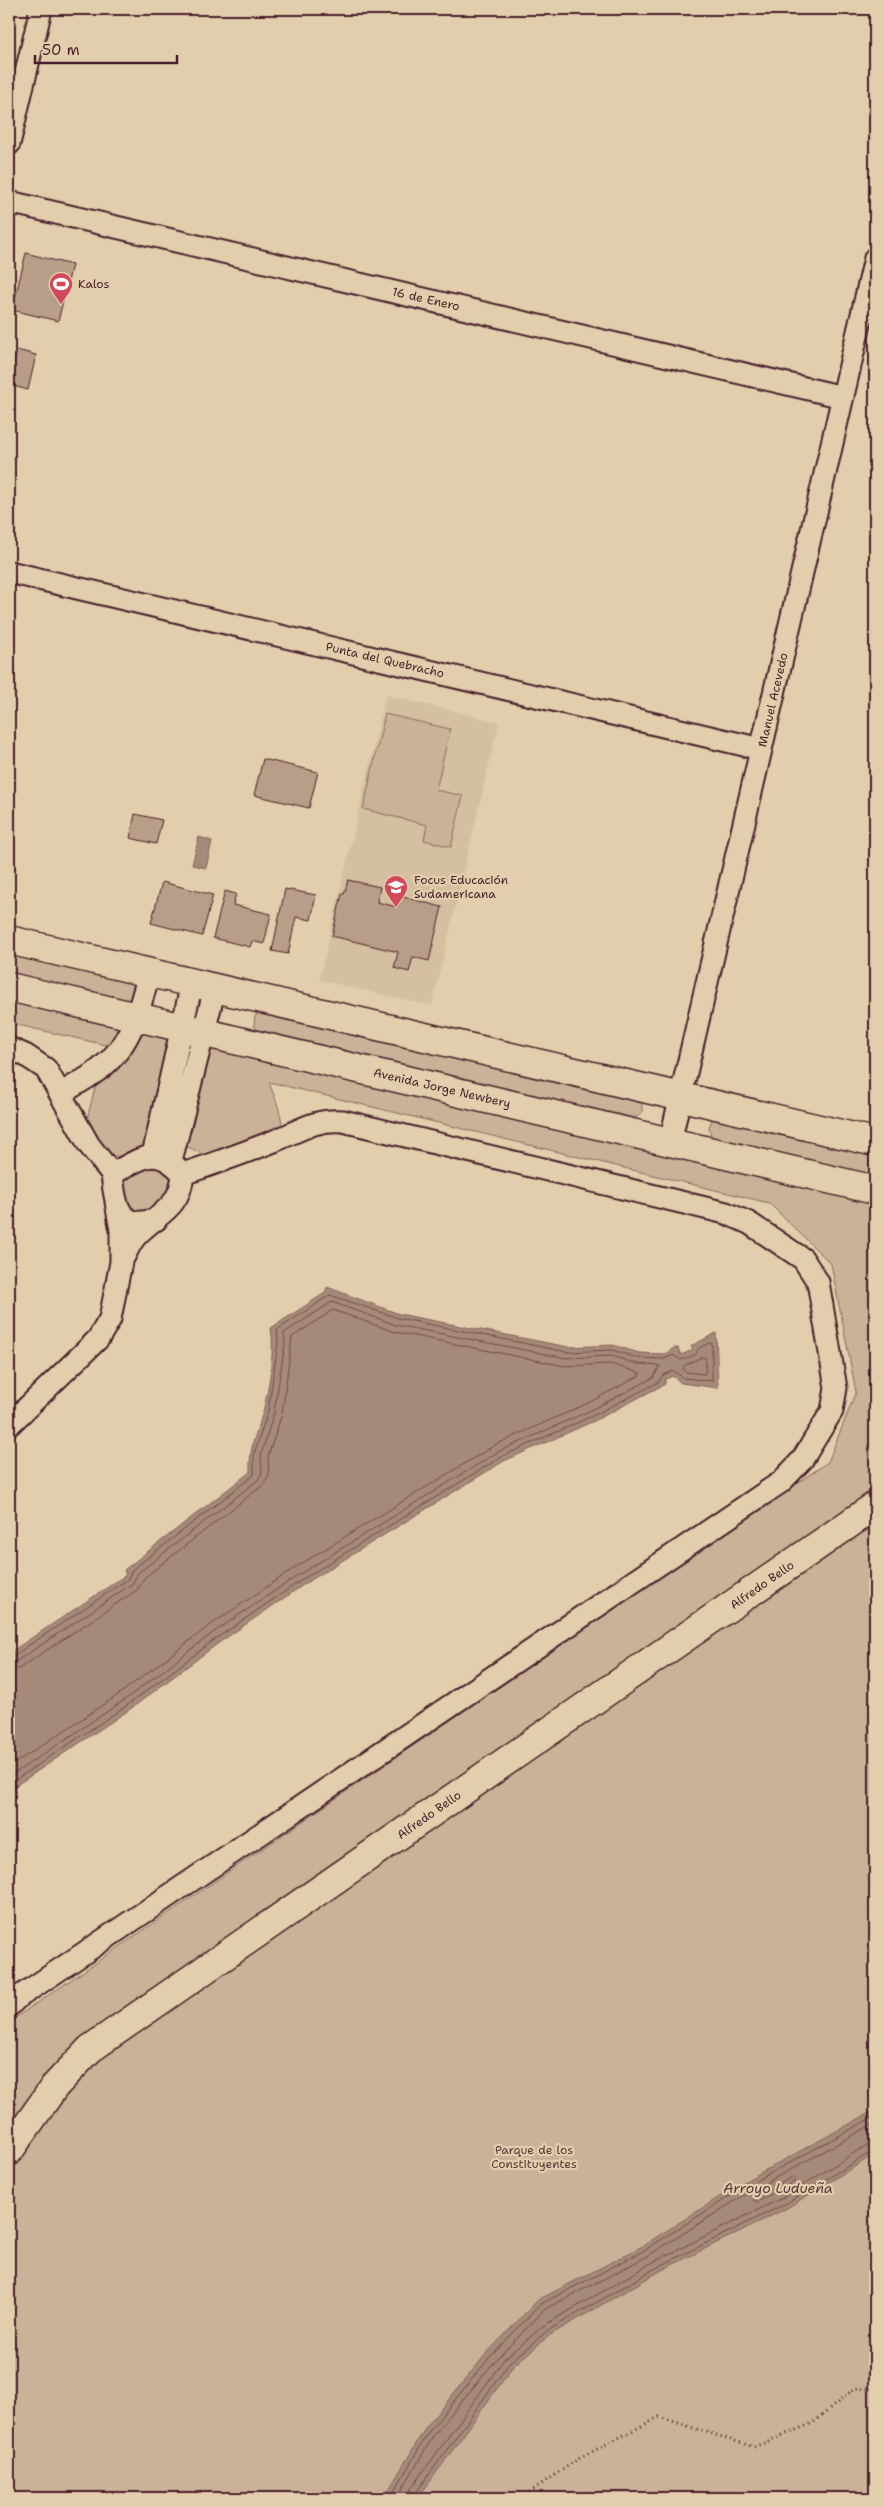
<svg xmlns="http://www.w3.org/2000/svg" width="884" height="2507" viewBox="0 0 884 2507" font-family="'Shantell Sans',sans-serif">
<rect width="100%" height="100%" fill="#e2ceac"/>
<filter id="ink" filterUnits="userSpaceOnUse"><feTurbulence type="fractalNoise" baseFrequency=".02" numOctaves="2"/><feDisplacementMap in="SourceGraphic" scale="10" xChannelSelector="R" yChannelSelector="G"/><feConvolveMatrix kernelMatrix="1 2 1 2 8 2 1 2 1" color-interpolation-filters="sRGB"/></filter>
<g filter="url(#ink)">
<path fill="#d5bfa1" d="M386 695 499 722 432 1006 319 980Z"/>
<path fill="#c9b297" stroke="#8a6861" d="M385 714 450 729 436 790 463 796 451 847 424 840 427 825 363 809Z
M9 952 144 984 140 1005 9 974Z
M9 987 875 1190V2498H9V2026L15 2018 828 1462 856 1392 831 1264 769 1203 269 1082 278 1106 282 1122 276 1132 209 1157 186 1146 184 1140C166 1145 121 1165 106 1152 97 1146 91 1129 87 1119L95 1088 103 1079 110 1046 9 1023Z
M262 1011 637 1099 642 1104V1112L637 1117H631L259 1031 254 1026 255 1016Z
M719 1117 875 1154V1176L716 1140 711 1135 709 1127 712 1120Z
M153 1155 182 1187 136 1222 112 1174Z"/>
<path fill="#a68a79" stroke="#815f5a" d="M199 837 212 841 206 868 192 865Z
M327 1287 399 1314 568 1347 613 1345 639 1353 665 1354 674 1348H678L681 1355 693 1350 691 1346 716 1333 718 1388 681 1383 673 1376 665 1379V1384L594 1421 504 1461 306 1583 220 1642 129 1710 9 1790V1653L126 1575 124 1570 250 1472C249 1446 256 1436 263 1412 269 1389 275 1351 271 1328L325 1293Z
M875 2110V2154L787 2208 660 2271 550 2335 514 2365 418 2498H384L426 2427 487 2353 538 2300 641 2247 740 2184Z"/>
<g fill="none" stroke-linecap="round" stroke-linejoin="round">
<path stroke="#6f4a4a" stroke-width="1" d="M702 1357 706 1358 705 1374 686 1372 683 1369 684 1366Z
M9 1657 13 1656 128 1579 132 1570 254 1475V1454L268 1411 278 1343 277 1330 330 1295 398 1318 567 1352 612 1350 638 1358 664 1359 673 1355 681 1360 695 1355 699 1348 709 1343 712 1344V1381L684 1378 673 1371 663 1375 659 1382 592 1416 501 1457 303 1579 217 1638 126 1706 9 1784
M9 1663 17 1661 132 1584 138 1573 258 1480 262 1472 261 1455 274 1412 285 1344 284 1333 332 1302 396 1325 566 1358 612 1356 637 1364 660 1366 653 1378 589 1411 498 1452 300 1574 214 1632 123 1701 9 1777
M9 1671 20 1668 137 1590 145 1577 263 1485 269 1475 268 1456 282 1414 292 1337 333 1310 395 1332 565 1366 611 1364 640 1373 639 1376 586 1404 495 1445 296 1567 209 1626 118 1695 9 1767
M793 2177 796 2178 795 2181 757 2202 754 2201V2198Z
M390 2498 430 2430 490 2357 541 2304 643 2251 743 2188 875 2116
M397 2498 435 2433 495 2361 545 2309 646 2257 746 2194 875 2123
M408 2498 410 2490 505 2358 543 2326 655 2261 782 2198 867 2145 875 2144
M414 2498 416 2493 510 2362 547 2331 658 2267 785 2204 875 2150"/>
</g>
<path fill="#b89d88" stroke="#4a1f2b" d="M26 253 72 265 58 321 12 310Z
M17 350 36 355 28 390 9 385Z
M263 759 318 772 309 808 254 795Z
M135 814 162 820 156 844 130 838Z
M348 880 380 887 377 902 397 907 399 896 442 907 429 961 413 957 409 972 394 968 398 952 332 936 342 894H344Z
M162 882 213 895 202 936 151 923Z
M285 889 316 895 311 920 296 917 288 954 272 951Z
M225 891 236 894 233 905 271 914 264 944 252 941 250 947 213 938Z"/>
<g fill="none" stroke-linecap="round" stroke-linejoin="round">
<g stroke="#4a1f2b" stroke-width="25">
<path id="street" d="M9 144 41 9
M9 202 843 397
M9 572 761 749
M9 1048 25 1055 46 1069 89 1145 112 1174
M61 1094C74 1085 89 1078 101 1068 131 1045 140 1008 149 973
M670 1142 875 258
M153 1155 192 983
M171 1161 215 988
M116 1202 121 1231V1262C126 1254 130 1242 137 1235 158 1213 180 1209 183 1174 156 1144 142 1158 112 1174 114 1191 115 1219 136 1222 142 1223 150 1221 156 1220
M9 1425 98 1339 110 1319 121 1262
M9 2006 16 1999 781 1482 802 1460 832 1411 836 1388 818 1282 803 1259 749 1223 726 1213 343 1121C313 1119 300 1131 274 1141 244 1153 213 1164 183 1174"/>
</g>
<g stroke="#4a1f2b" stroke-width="31">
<path id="secondary" d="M9 940 875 1142
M9 987 875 1190
M9 2151 55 2086 90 2049 875 1506"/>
</g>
<path stroke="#4a1f2b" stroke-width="3" stroke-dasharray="1 4" stroke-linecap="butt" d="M521 2498 578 2459 659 2417 754 2447 813 2423 855 2388 875 2389"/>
<use href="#street" stroke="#e2ceac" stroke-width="21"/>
<use href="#secondary" stroke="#e2ceac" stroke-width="28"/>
</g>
</g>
<defs>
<g id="stadium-pin" transform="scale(1.25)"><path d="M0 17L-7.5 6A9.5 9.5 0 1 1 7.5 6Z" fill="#d1495b" stroke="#e2ceac"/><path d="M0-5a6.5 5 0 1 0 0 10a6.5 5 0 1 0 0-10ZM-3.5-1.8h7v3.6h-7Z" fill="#fff"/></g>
<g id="university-pin" transform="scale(1.25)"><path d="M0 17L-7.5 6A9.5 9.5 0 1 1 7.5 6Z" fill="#d1495b" stroke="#e2ceac"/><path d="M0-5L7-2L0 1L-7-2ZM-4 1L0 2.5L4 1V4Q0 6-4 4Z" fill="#fff"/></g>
</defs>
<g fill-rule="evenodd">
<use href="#stadium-pin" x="61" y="284"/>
<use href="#university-pin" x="396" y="887"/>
</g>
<g text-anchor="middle" stroke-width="4.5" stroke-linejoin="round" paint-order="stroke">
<g font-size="12" fill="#4a1f2b" stroke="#e2ceac" text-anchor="start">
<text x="78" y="288">Kalos</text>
<text x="414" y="884">Focus Educación<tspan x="414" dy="14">Sudamericana</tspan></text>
</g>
<g font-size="12" fill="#4a1f2b" stroke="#e2ceac">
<text transform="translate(426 299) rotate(13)" y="4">16 de Enero</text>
<text transform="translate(385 660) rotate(13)" y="4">Punta del Quebracho</text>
<text transform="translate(773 700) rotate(-77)" y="4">Manuel Acevedo</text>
<text transform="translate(442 1088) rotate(13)" y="4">Avenida Jorge Newbery</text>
<text transform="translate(762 1585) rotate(-35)" y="4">Alfredo Bello</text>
<text transform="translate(429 1815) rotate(-35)" y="4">Alfredo Bello</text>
</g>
<g font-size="12" fill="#5d353b" stroke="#e2ceac">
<text x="534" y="2154">Parque de los<tspan x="534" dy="14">Constituyentes</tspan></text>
</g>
<g font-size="14" font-style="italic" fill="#5c343b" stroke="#e2ceac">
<text x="778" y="2193">Arroyo Ludueña</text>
</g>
</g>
<rect width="884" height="2507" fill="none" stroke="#e2ceac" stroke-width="30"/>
<rect x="15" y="15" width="854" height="2477" fill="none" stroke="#4a1f2b" stroke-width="2" filter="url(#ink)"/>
<path d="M35 55v8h142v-8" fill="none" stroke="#4a1f2b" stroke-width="2.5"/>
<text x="42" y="55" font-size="15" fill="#4a1f2b" stroke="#e2ceac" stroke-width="4" paint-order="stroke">50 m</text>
</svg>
